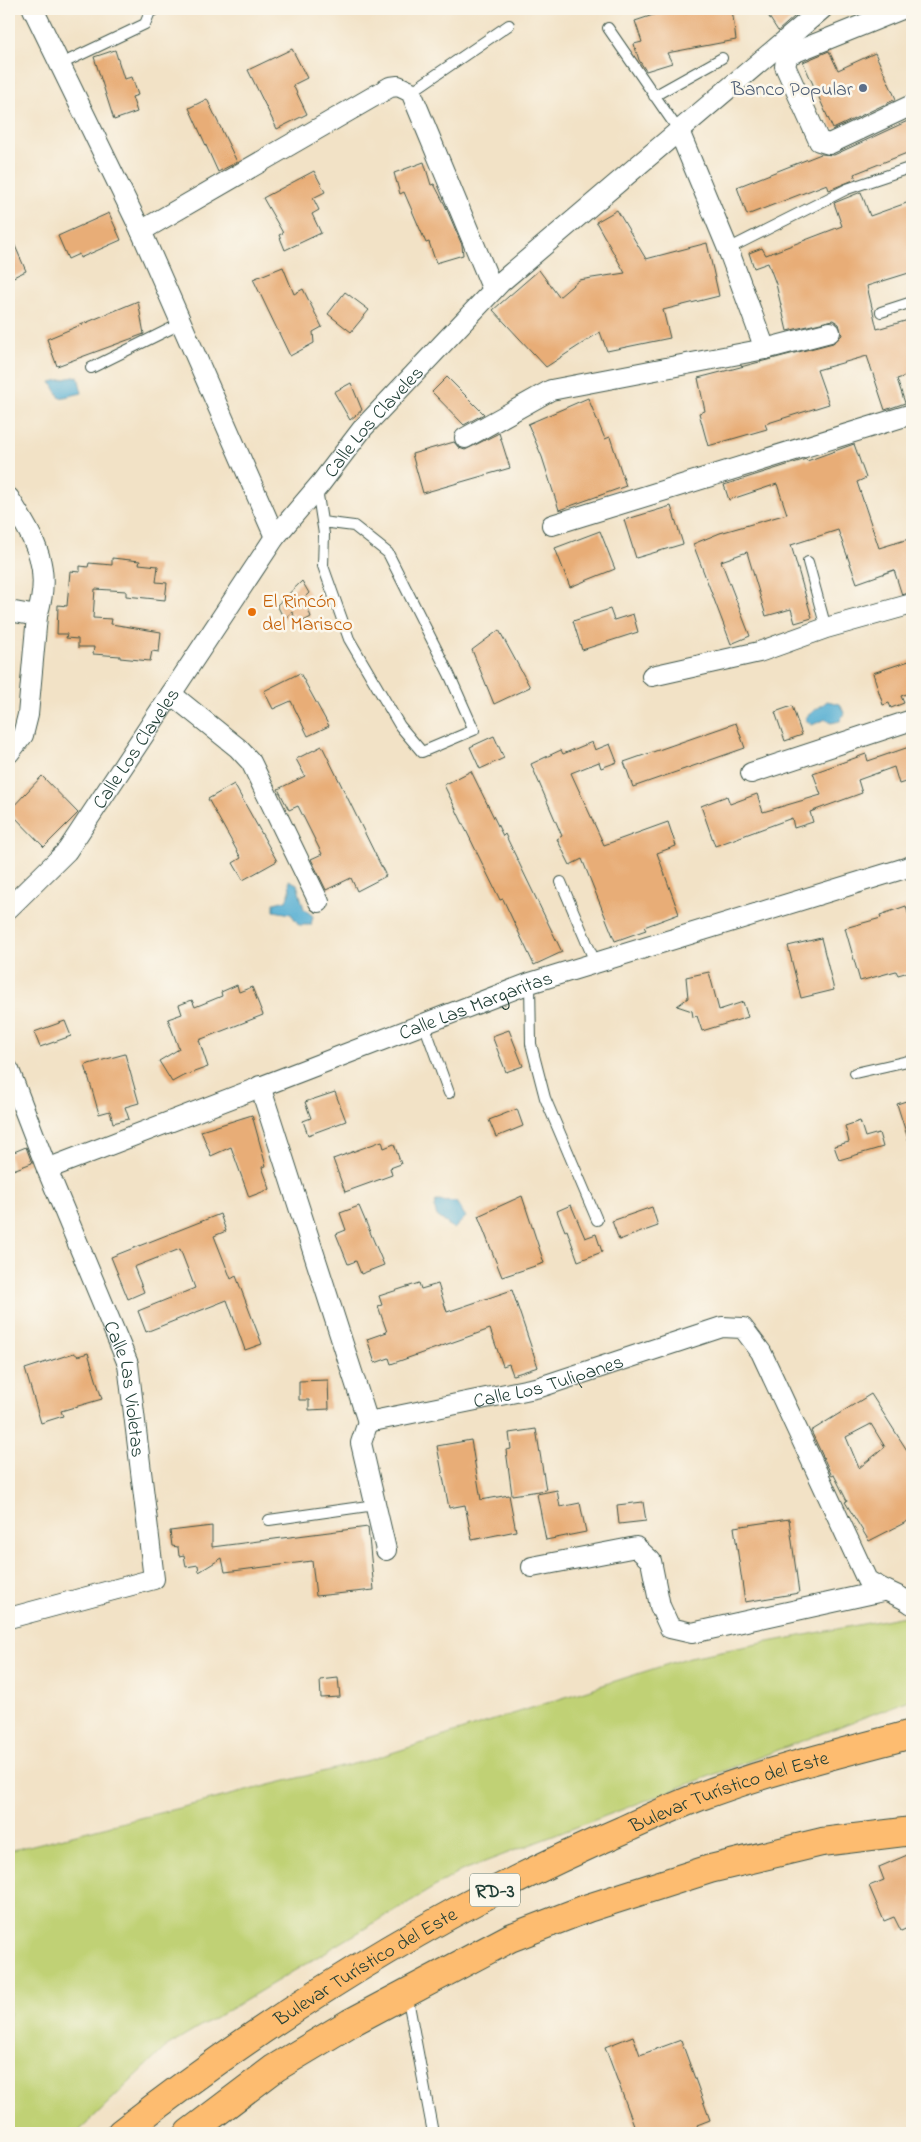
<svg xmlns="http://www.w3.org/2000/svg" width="921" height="2142" viewBox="0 0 921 2142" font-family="'Indie Flower',sans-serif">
<rect width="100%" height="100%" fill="#fbf7ec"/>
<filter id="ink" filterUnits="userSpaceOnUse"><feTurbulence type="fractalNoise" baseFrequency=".02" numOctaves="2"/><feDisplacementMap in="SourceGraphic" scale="10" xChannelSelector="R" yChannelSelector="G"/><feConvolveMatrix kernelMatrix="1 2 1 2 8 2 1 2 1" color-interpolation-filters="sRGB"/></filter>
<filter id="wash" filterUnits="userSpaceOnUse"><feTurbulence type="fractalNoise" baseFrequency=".0096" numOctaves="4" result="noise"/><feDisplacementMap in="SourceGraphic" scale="20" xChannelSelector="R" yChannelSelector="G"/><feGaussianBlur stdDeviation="1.12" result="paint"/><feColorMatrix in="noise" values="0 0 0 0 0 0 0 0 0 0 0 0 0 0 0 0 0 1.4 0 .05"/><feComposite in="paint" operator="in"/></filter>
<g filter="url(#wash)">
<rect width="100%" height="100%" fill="#f2e2c6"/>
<path fill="#c0d174" stroke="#708754" d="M905 1616 912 1632V1699L461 1871 165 2048 77 2133H9V1851L373 1759 690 1657Z"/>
<path fill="#55aed2" stroke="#3a7683" d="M78 376 82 393 60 398 51 382Z
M827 701 840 704 844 713 840 721 831 723 826 719 812 725 805 719C811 711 820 708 827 701Z
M289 880 297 884 304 909 313 916 311 925H299L291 914 274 911V903L286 900 290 892Z
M436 1201 456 1202 466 1217 454 1229 437 1216 434 1207Z"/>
<g id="blocks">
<path fill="#e8ad77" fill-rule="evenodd" d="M707 9H732L736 40 667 53 672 63 646 71 639 60 634 44 642 42 635 21 656 14Z
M764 9H803L778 31Z
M292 49 307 78 293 85 307 114 277 129 248 70Z
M115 50 124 79 132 77 138 95 132 97 137 112 114 120 94 57Z
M829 51 838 70 875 53 896 99 833 129 803 62Z
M207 99 237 162 218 172 189 108Z
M912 119V151L854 174 856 179 829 190 827 184 747 215 737 187 821 154 834 155Z
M424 162 431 185 434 184 445 205 462 245 463 255 436 263 429 242 426 243 404 192 400 194 394 173Z
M314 171 325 192 313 198 319 210 312 214 321 233 285 250 279 235 283 233 263 198Z
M861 192 870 216 912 201V272L867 286 877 329 912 319V374L897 379 905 403 885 410 867 356 817 370 829 404 765 424 767 429 708 446 699 413 705 411 698 378 833 343 842 335 839 324 833 320 787 331 776 284 768 263 754 268 749 253 762 248 766 255 842 226 834 203Z
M617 210 646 259 707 243 719 296 663 310 670 338 607 351 600 332 546 367 493 310 539 270 559 297 579 280 625 273 596 222Z
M109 213 121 240 80 258 79 254 68 259 58 236Z
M9 232 26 271 9 279Z
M283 267 294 294 303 289 322 327 313 332 314 343 290 356 253 279Z
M345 292 369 310 351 332 328 314Z
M138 301 144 334 57 366 47 339Z
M447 377 484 414 464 425 432 392Z
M351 383 362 410 350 420 334 392Z
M588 398 605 439 610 437 626 486 559 510 542 457 528 424Z
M499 433 510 468 423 493 412 454 454 442 459 448 465 450Z
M854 444 866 478 857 482 879 548 912 538V592L902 595 894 570 857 583 838 530 791 545 812 618 795 623 791 609 766 616 747 552 721 561 750 636 731 644 693 544 720 533 787 514 777 484 729 500 724 485 806 459 807 461Z
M671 506 683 544 636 558 624 520Z
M600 531 615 569 570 587 555 548Z
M112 558 140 561 139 564 158 566 156 582 167 583 165 600 126 596V591L95 589 93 618 112 619 111 624 161 632 159 652 152 651 150 661 120 658V656L93 654 94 647H78V639L66 638 67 634H57L58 605 67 606 70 571 80 572V566L88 567 89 563 112 565Z
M302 581 309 593 304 598 311 617 298 624 292 612 284 619 277 605Z
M610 609 614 620 633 614 638 632 582 650 573 621Z
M499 630 530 687 494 704 472 650Z
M912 660V692L901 696 904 703 891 708 889 703 883 705 873 673Z
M300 673 329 726 308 736 291 701 273 709 264 691Z
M792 706 802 735 785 741 775 712Z
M736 723 745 748 633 787 624 762Z
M494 736 504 758 480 769 470 747Z
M592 742 595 750 610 744 617 762 601 768 599 762 571 773 604 845 668 822 676 846 657 853 679 914 644 927 646 930 615 941 582 859 570 865 557 839 562 836 531 764 561 750 563 754Z
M322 746 386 876 357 891 351 878 326 890 311 859 322 854 298 806 289 810 278 789 305 776 296 759Z
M912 746V780L899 784 894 767 858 780 862 793 810 812 813 822 794 828 792 818 715 846 701 806 727 796 730 804 757 794 763 812 821 795 813 773 866 754 868 761Z
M471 771 503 836 505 834 562 952 534 965 503 899 500 900 444 785Z
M42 776 78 813 44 847 9 811Z
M234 784 277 861 243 880 233 863 241 858 208 799Z
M906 906 912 927V971L898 975 896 971 860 981 845 928 881 918 880 915Z
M821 938 834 990 801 998 788 946Z
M709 972 719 1010 743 1002 748 1017 702 1031 697 1016 693 1017 692 1011 677 1006 688 998 686 977Z
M237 985 239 992 252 987 263 1015 199 1040 208 1067 183 1076 172 1082 159 1061 179 1049 168 1019 182 1014 179 1005 192 1000 195 1007 222 996 221 992Z
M65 1021 71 1036 40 1047 34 1032Z
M509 1030 523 1066 506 1072 492 1036Z
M125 1054 139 1103 125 1107 129 1119 113 1123 110 1111 99 1114 85 1065Z
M335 1092 346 1121 308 1135 303 1121 311 1118 305 1102Z
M912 1099V1142H909L897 1104Z
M517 1109 523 1126 496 1137 489 1120Z
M252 1115 266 1166 262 1167 270 1189 249 1197 231 1147 211 1156 201 1131Z
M860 1121 865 1137 879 1133 883 1147 839 1160 834 1146 849 1142 845 1126Z
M382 1141 384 1148 394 1144 401 1164 390 1168 392 1175 345 1192 333 1159Z
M26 1147 32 1163 13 1170 9 1154Z
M522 1196 544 1263 502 1277 478 1216Z
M571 1205 585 1238 596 1234 602 1252 578 1261 567 1230 565 1231 557 1211Z
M359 1206 384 1265 361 1274 356 1261 348 1264 336 1234 346 1230 340 1213Z
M652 1207 658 1226 619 1240 612 1221Z
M220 1214 226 1231 214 1236 231 1279 236 1276 262 1344 245 1350 227 1300 146 1332 138 1311 195 1288 180 1249 134 1267 144 1292 128 1299 111 1257Z
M419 1283 421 1289 438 1284 447 1312 512 1290 538 1367 513 1375 509 1364 503 1366 490 1329 391 1364 389 1358 375 1363 367 1339 387 1332 378 1306 382 1305 379 1296Z
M74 1353 78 1356 88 1353 102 1399 61 1411 63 1416 41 1423 25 1369Z
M328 1380 329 1409 309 1410V1400H299V1381Z
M871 1394 912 1458V1519L869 1541 845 1502 847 1501 834 1475 832 1476 811 1431ZM871 1424 885 1447 859 1468 846 1437Z
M536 1429 546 1490 512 1495 506 1450 511 1449 509 1433Z
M471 1440 481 1500 509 1495 516 1531 472 1540 465 1505 449 1508 437 1446Z
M557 1490 560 1507 580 1503 586 1532 546 1540 537 1494Z
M643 1502 646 1521 619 1524 617 1505Z
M789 1519 799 1593 745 1602 734 1527Z
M212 1526V1547L368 1527 374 1590 316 1596 312 1561 225 1572 222 1558 199 1572 198 1565 186 1567 184 1555 179 1556 178 1547 172 1546 170 1531Z
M338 1678 340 1697 321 1698 320 1680Z
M912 1853V1926L901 1931 894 1917 884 1921 869 1886 884 1880 879 1867Z
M633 2036 640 2055 681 2040 710 2120 697 2125 700 2133H637L605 2047Z"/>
</g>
</g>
<g filter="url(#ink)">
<use href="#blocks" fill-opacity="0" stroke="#3f564a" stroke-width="1"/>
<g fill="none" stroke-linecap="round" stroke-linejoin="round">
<g stroke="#3f564a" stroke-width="12">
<path id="service" d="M608 28 679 131
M61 64 145 24 150 12 157 9
M411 92 509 25
M654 96 722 58
M728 249 847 189 912 167
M881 312 912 302
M91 368 182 323
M317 489 324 534 323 566 349 639 400 726 422 752 474 730 449 674 388 553 354 526 322 522
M808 562 826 628
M561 882 595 962
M530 983 531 1044 545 1098 597 1220
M424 1024 449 1093
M855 1073 912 1060
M269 1520 375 1505
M407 1994 433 2133"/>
</g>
<g stroke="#3f564a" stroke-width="22">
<g id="minor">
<path d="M33 9 141 231 275 537"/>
<path d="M902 9 788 55 785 66 819 141 829 144 912 105"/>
<path d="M679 131 728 249 765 349"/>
<path d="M141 231 390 87 398 86 411 92 493 290"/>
<path d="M465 438 551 390 765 349 830 332"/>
<path d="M9 498C34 539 53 566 37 616L9 611"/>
<path d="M552 525 912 414"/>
<path d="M652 676 759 652 826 628 912 604"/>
<path d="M171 694 238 748 251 762 319 902"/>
<path d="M9 753 23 735 28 715 37 616"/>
<path d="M751 773 912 720"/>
<path id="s1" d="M9 908 67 851 275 537 321 483 363 428 501 282 822 9"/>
<path id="s2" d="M9 1070 47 1169 128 1364 154 1579 9 1618"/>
<path id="s3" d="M260 1086 368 1422 540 1387 722 1327 743 1328 761 1352 867 1580C881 1590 898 1594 912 1604"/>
<path id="s4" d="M47 1169 530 983 912 866"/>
<path d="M368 1422 361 1443 386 1550"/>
<path d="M532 1567 636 1547 651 1561 660 1606 670 1628 692 1633 883 1591"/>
</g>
</g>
<g stroke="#3f564a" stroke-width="30">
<g id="trunk">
<path id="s5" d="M121 2133C276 2012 442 1908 623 1830 649 1818 675 1806 701 1796 770 1770 841 1753 912 1734"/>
<path d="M189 2133 275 2068 350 2023 510 1938 588 1908 710 1869 822 1842 912 1831"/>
</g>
</g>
<use href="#service" stroke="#fff" stroke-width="10"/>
<use href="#minor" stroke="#fff" stroke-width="20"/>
<use href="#trunk" stroke="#fdbc6f" stroke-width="28"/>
</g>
</g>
<circle fill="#5c6f8a" stroke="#fbf7ec" stroke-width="2" cx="863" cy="88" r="5"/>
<circle fill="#e8710a" stroke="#fbf7ec" stroke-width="2" cx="252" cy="612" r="5"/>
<g text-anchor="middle" stroke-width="5" stroke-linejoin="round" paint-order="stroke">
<rect fill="#fbf7ec" stroke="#61756b" stroke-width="1" x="470" y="1873.5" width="50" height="33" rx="4"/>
<g font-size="19" font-weight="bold" fill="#1f3d34">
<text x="495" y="1897">RD-3</text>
</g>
<g font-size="20" fill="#4e5e75" stroke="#fbf7ec" text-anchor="end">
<text x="853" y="95">Banco Popular</text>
</g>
<g font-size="20" fill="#1f3d34" stroke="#fbf7ec">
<text dy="7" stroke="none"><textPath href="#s1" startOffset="610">Calle Los Claveles</textPath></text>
<text dy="7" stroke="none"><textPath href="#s1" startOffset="205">Calle Los Claveles</textPath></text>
<text dy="7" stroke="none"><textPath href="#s4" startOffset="459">Calle Las Margaritas</textPath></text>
<text dy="7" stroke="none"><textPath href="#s3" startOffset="538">Calle Los Tulipanes</textPath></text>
<text dy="7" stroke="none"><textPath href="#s2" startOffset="341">Calle Las Violetas</textPath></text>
<text dy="7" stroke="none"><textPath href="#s5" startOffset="701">Bulevar Turístico del Este</textPath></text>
<text dy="7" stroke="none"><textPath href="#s5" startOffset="296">Bulevar Turístico del Este</textPath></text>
</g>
<g font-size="20" fill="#c56008" stroke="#fbf7ec" text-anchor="start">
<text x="262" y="607">El Rincón<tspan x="262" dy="23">del Marisco</tspan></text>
</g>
</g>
<rect width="921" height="2142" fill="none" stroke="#fbf7ec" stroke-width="30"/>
</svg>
